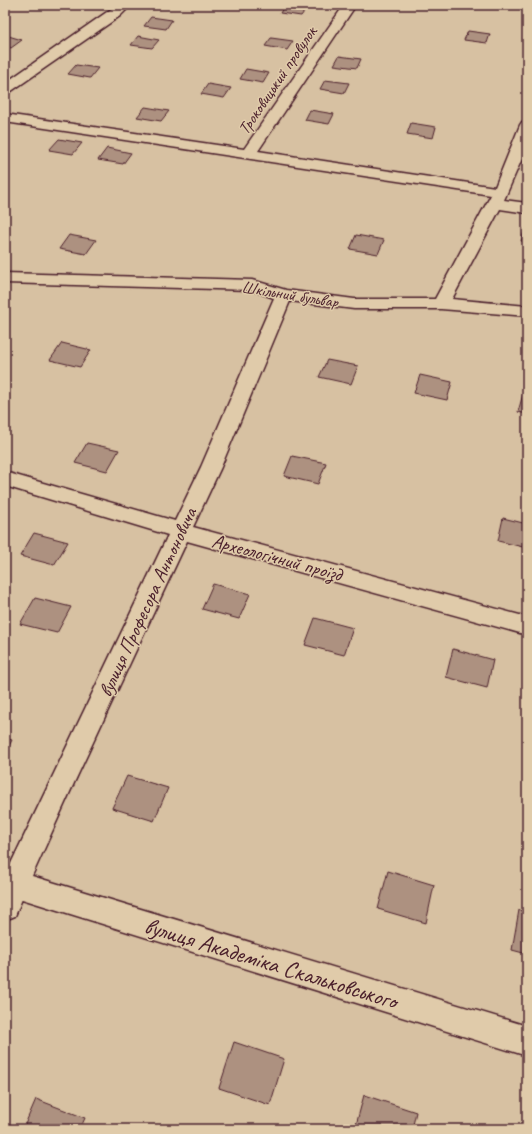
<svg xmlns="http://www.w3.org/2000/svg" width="532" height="1134" viewBox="0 0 532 1134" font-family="Caveat,sans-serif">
<rect width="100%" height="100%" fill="#d7c1a2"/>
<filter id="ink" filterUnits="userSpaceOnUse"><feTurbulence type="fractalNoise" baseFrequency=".025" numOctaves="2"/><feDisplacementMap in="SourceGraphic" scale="8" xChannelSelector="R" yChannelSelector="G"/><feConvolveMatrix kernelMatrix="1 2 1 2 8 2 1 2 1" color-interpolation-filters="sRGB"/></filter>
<g filter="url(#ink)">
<path fill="#ad9180" stroke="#4a1f2b" d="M285 5H289L307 8 301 16 280 13Z
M151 17 172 20 166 29 144 26Z
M468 31 490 34 487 43 464 40Z
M5 35 22 40 11 48 5 46Z
M138 36 159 40 152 48 131 45Z
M271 38 293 41 287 50 265 46Z
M339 56 361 59 357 68 334 65Z
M76 65 98 68 90 78 68 74Z
M246 69 269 73 263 83 240 79Z
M325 80 349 83 344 93 320 89Z
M208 84 231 88 224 98 201 94Z
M145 107 169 111 161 121 137 117Z
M310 110 334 114 329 124 305 120Z
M411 123 436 127 433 138 407 134Z
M59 139 82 143 73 154 49 150Z
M107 148 131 153 123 164 98 160Z
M525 228H527V242L521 241Z
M69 235 96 240 86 254 59 249Z
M356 235 384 240 378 254 350 249Z
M62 343 91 350 80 367 50 360Z
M327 360 358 366 351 384 319 377Z
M420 375 452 382 447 400 414 393Z
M523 394 527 395V414L518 412Z
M87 443 119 450 107 471 75 463Z
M292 456 326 463 318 484 284 476Z
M503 518 527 524V548L498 541Z
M34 533 68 542 54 565 20 556Z
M213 584 250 594 239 619 202 609Z
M35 598 71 607 57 633 20 624Z
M315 618 353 628 344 655 305 645Z
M453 649 493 660 487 688 446 677Z
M5 738 12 740 5 754Z
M127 776 168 788 154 821 112 808Z
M388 871 434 885 426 923 378 909Z
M519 910 527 913V954L512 950Z
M234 1042 284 1059 270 1105 219 1088Z
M364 1095 416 1112 412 1129H355Z
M36 1099 85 1118 80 1129H23Z"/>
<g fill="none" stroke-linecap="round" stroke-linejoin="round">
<g stroke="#4a1f2b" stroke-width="3">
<path id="minor" d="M117 5H131L120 16 10 92 5 93V83Z
M344 5H356L258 151 495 187 520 125 522 122 527 121V147L504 200 527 203V213L500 209 452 299 527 306V316L441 309H354L290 301 221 467 193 527 527 617V635L187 541 74 783 32 876 527 1026V1056L22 899 15 916 5 920V876L168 535 5 486V472L175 521 201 467 274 298 251 290 5 283V273L252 280 286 290 354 299H435L491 195 5 122V114L244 149Z"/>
</g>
<use href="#minor" fill="#e0cbaa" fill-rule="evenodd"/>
</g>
</g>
<g text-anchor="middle" stroke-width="3" stroke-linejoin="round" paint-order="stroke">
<g font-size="17" fill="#4a1f2b" stroke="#e0cbaa">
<text transform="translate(277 80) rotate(-56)" y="6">Троковицький провулок</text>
<text transform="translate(290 294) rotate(9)" y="6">Шкільний бульвар</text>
</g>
<g font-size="20" fill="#4a1f2b" stroke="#e0cbaa">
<text transform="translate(277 557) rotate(15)" y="7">Археологічний проїзд</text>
<text transform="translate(147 602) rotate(-65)" y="7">вулиця Професора Антоновича</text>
</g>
<g font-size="24" fill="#4a1f2b" stroke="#e0cbaa">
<text transform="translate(271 963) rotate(17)" y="8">вулиця Академіка Скальковського</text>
</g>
</g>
<rect width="532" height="1134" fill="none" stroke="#e0cbaa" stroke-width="20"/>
<rect x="10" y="10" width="512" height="1114" fill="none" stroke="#4a1f2b" stroke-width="1.5" filter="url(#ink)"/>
</svg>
